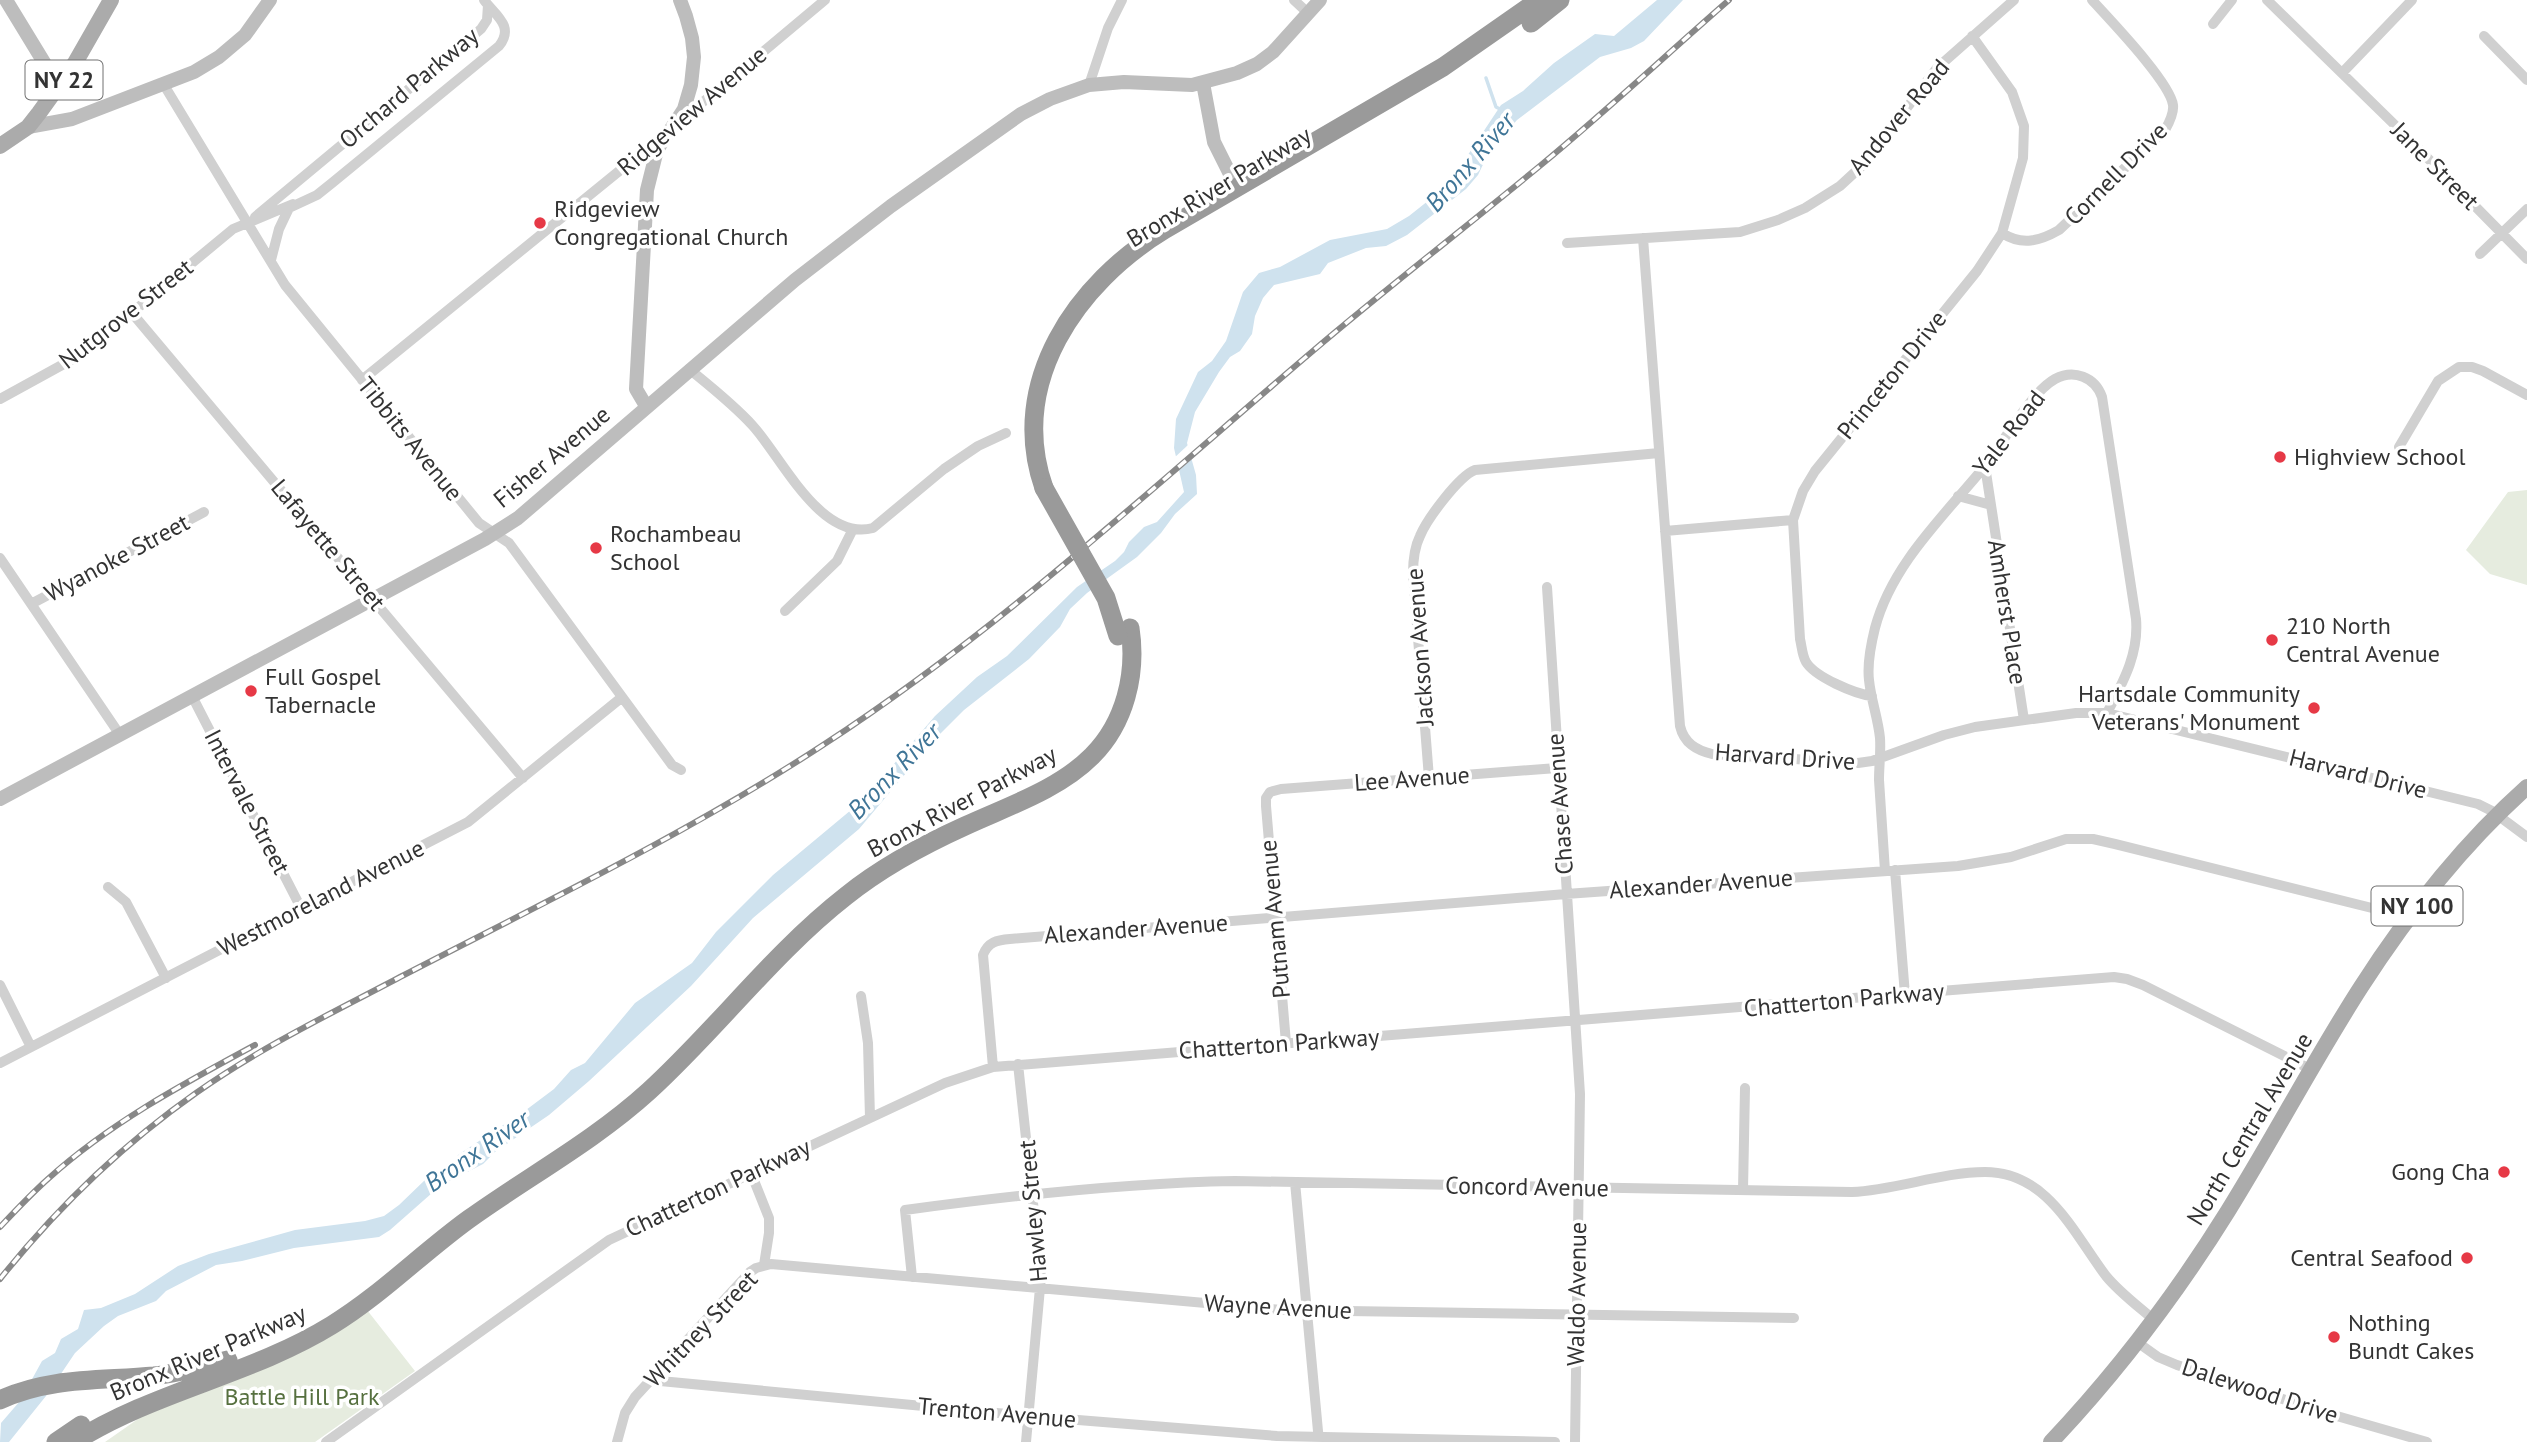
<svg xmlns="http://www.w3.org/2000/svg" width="2527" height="1442" viewBox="0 0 2527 1442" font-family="'PT Sans',sans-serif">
<rect width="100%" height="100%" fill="#fff"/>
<path fill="#e6ecdf" d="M2527 490V585L2490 574 2466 550 2508 492Z
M367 1310 415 1371 315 1442H105L148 1412Z"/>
<path fill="#cfe2ee" d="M1657 0H1683L1644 41 1631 48 1600 57 1517 120 1489 152 1478 175 1466 189 1407 235 1386 246 1366 248 1328 263 1320 274 1274 285 1263 298 1255 316 1252 334 1240 351 1230 357 1219 372 1195 412 1187 443 1196 475 1197 494 1175 514 1161 533 1137 557 1087 593 1070 609 1060 627 1029 659 964 710 933 741 859 829 753 918 691 986 589 1081 549 1115 495 1152 483 1164 440 1186 390 1230 379 1237 294 1248 242 1261 216 1265 166 1291 156 1301 118 1316 104 1326 75 1353 46 1396 9 1442H0L1 1423 20 1401 42 1361 55 1353 61 1339 78 1329 84 1310 101 1308 135 1294 178 1266 209 1254 295 1230 365 1221 384 1216 399 1205 426 1179 454 1162 458 1155 526 1110 554 1089 571 1070 585 1063 635 1003 692 963 716 932 773 875 863 800 935 716 977 677 1007 656 1077 587 1115 561 1124 552 1129 542 1144 527 1157 522 1184 492 1174 448 1176 419 1198 372 1212 361 1226 341 1243 292 1259 273 1280 267 1330 240 1387 229 1409 216 1448 185 1501 105 1523 91 1554 63 1595 34 1614 36Z"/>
<path fill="#fff" d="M1188 445 1192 459 1176 473 1173 459Z"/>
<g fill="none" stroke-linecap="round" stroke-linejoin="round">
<path stroke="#cfe2ee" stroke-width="3.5" d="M1486 78 1496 107 1502 110"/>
<path stroke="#d0d0d0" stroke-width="10" d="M1294 0 1308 13
M2267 0 2400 130 2527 259
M2213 24 2232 0
M2484 36 2527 80
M2342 73 2412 0
M164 85 285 285 479 523 509 543 672 765 681 770
M1089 85 1108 28 1122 0
M679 122 825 0
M255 217 481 29 487 20 488 5
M2002 233C2022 246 2040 241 2059 230L2165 130C2169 123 2174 113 2173 105 2170 82 2110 20 2092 0
M1643 238 1680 726C1684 743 1696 750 1712 754L1858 763 1872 761 1944 735 1975 727 2076 713H2107L2478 804 2492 811 2527 837
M1567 243 1740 232 1778 220 1805 208 1840 186 1866 162 1937 68 2014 0
M2480 254 2527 209
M271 260 279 229 289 208 317 195 332 183 499 46C515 26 495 15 484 0
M132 313 523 778
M689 369C711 387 734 405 753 426 782 458 821 542 873 528L944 469 978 446 1006 433
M362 380 661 137
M0 399 82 354 233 229 293 204
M2399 447 2438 381 2459 367H2472L2483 371 2527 395
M1985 466 2024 720
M1958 496 1991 505
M1665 531 1793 520
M0 558 120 735
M1547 587 1580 1094 1575 1442
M31 604 204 512
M785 611 837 561 853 529
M192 696 301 908
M1872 696C1855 694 1815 677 1806 662 1802 655 1802 647 1800 639L1793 520 1803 491 1815 471 1977 271 2002 233 2023 158 2024 126 2012 92 1972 36
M1429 778 1413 574C1413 561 1414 548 1420 536 1427 519 1459 476 1475 470L1659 453
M1895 870 1905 995
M1885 871C1883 841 1881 810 1879 780 1879 766 1881 752 1880 738 1878 718 1871 700 1869 680 1867 663 1871 644 1875 628 1892 564 1944 516 1985 466 2003 443 2031 392 2055 379 2074 369 2095 377 2102 397L2136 619C2139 654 2123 682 2107 713
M108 887 126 902 166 978
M0 985 31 1047
M861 996 868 1043 870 1118
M1286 1043 1266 806V798L1270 792 1281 789 1557 768
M0 1063 468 822 621 698
M1018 1064 1041 1277 1026 1442
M993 1067 983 955C988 942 997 940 1010 939L1566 894 1958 866 2011 857 2066 839H2093L2115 844 2384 911 2407 919
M751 1173 769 1218V1233L764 1265
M1295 1182 1319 1442
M1743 1190 1745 1088
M912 1277 905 1210C1015 1195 1124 1183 1235 1181L1852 1192C1896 1190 1942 1172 1985 1172 2048 1172 2074 1234 2106 1276 2120 1293 2138 1306 2154 1320
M2137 1342 2158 1357 2177 1365 2323 1412 2427 1442
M650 1380 1028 1416 1277 1436 1555 1442
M326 1442 609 1240 945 1083 993 1067 2114 977 2127 979 2143 985 2312 1070
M617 1442 625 1413 635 1397 750 1272 756 1268 771 1264 1282 1310 1794 1318"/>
<path stroke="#bdbdbd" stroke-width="14" d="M6 0 59 87
M1203 83 1214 142 1237 188
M28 127 72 119 194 72 219 57 245 35 270 0
M646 406 636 389 647 190 657 150 684 109 691 85 694 57 692 38 686 16 680 0
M0 799 485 539 518 518 795 280 891 206 1021 114 1050 99 1089 85 1124 82 1192 85 1237 73 1257 64 1273 52 1320 0"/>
<path stroke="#ababab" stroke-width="16" d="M0 146 28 127 39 113 75 63 111 0
M2051 1442C2118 1371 2177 1293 2228 1211 2274 1137 2314 1060 2361 987 2408 914 2462 845 2527 787"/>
<path stroke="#9a9a9a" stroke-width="19" d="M1531 23 1560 0
M1044 488C1007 382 1077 283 1164 230L1443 67 1539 0
M0 1400C49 1377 101 1381 154 1376 179 1373 204 1366 228 1360
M56 1442 81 1425
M74 1442C154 1391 251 1375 332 1325 381 1295 422 1253 469 1219 529 1176 594 1141 649 1091 717 1029 773 953 846 896 882 867 923 845 965 826 1008 806 1058 790 1092 756 1125 723 1137 674 1130 628"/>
<g stroke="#888" stroke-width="6">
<path id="rail" d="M0 1227C16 1210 32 1193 49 1178 110 1123 183 1084 255 1045
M0 1279C57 1208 122 1145 196 1093 261 1047 334 1012 404 975 545 902 690 832 823 745 1000 630 1154 486 1314 350 1388 287 1466 227 1541 165 1605 112 1666 55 1729 0"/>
</g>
<use href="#rail" stroke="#fff" stroke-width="3.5" stroke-dasharray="10" stroke-linecap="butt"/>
<path stroke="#9a9a9a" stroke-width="19" d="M1044 488 1106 598 1118 636"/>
</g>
<g fill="#e63946" stroke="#fff" stroke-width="2.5">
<circle cx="540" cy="223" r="7"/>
<circle cx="2280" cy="457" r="7"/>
<circle cx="596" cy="548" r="7"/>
<circle cx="2272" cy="640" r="7"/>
<circle cx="251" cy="691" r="7"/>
<circle cx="2314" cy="708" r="7"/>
<circle cx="2504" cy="1172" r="7"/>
<circle cx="2467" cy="1258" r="7"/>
<circle cx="2334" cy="1337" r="7"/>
</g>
<g text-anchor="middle" stroke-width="7" stroke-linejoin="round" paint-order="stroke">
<g fill="#fff" stroke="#707070" stroke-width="2">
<rect x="25.5" y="60.5" width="77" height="39" rx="5"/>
<rect x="2371.5" y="886.5" width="91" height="39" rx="5"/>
</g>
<g font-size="23" font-weight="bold" fill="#333">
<text x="64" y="88">NY 22</text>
<text x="2417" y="914">NY 100</text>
</g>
<g font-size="24" fill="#333" stroke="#fff">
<text transform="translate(409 88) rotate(-40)" y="8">Orchard Parkway</text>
<text transform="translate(692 111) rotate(-40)" y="8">Ridgeview Avenue</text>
<text transform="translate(1899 117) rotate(-50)" y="8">Andover Road</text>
<text transform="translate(2435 166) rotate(45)" y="8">Jane Street</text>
<text transform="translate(2116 174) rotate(-45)" y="8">Cornell Drive</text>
<text transform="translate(1219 187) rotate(-31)" y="8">Bronx River Parkway</text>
<text transform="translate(126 314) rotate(-38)" y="8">Nutgrove Street</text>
<text transform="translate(1892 375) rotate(-51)" y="8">Princeton Drive</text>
<text transform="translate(2009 433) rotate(-52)" y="8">Yale Road</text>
<text transform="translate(410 439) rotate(51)" y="8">Tibbits Avenue</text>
<text transform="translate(552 457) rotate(-40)" y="8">Fisher Avenue</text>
<text transform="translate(328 545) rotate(50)" y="8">Lafayette Street</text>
<text transform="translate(117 558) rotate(-28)" y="8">Wyanoke Street</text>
<text transform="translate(2007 612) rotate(81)" y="8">Amherst Place</text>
<text transform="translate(1420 647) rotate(-94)" y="8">Jackson Avenue</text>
<text transform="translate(1785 757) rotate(4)" y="8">Harvard Drive</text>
<text transform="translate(2358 774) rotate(14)" y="8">Harvard Drive</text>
<text transform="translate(1412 779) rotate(-4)" y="8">Lee Avenue</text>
<text transform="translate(247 802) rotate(63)" y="8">Intervale Street</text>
<text transform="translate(962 802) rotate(-28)" y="8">Bronx River Parkway</text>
<text transform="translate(1560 804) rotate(-94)" y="8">Chase Avenue</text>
<text transform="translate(1701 884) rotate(-4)" y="8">Alexander Avenue</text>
<text transform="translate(321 898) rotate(-27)" y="8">Westmoreland Avenue</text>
<text transform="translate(1275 919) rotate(-95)" y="8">Putnam Avenue</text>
<text transform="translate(1136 929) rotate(-4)" y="8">Alexander Avenue</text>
<text transform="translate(1844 1000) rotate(-5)" y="8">Chatterton Parkway</text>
<text transform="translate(1279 1044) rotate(-4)" y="8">Chatterton Parkway</text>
<text transform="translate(2250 1129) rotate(-59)" y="8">North Central Avenue</text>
<text transform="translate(1527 1187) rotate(1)" y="8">Concord Avenue</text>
<text transform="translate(718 1188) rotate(-25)" y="8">Chatterton Parkway</text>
<text transform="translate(1033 1211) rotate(-95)" y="8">Hawley Street</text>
<text transform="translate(1577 1294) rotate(-89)" y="8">Waldo Avenue</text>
<text transform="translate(1278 1307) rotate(3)" y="8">Wayne Avenue</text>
<text transform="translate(701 1329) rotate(-46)" y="8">Whitney Street</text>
<text transform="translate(208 1353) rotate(-23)" y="8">Bronx River Parkway</text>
<text transform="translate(2260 1391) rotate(18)" y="8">Dalewood Drive</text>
<text transform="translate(997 1413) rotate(5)" y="8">Trenton Avenue</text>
</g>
<g font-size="24" fill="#333" stroke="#fff" text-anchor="start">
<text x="554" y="217">Ridgeview<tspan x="554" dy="28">Congregational Church</tspan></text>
<text x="2294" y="465">Highview School</text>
<text x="610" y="542">Rochambeau<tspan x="610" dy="28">School</tspan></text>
<text x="2286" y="634">210 North<tspan x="2286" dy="28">Central Avenue</tspan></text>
<text x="265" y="685">Full Gospel<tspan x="265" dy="28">Tabernacle</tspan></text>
<text x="2300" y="702" text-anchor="end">Hartsdale Community<tspan x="2300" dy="28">Veterans' Monument</tspan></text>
<text x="2490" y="1180" text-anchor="end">Gong Cha</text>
<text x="2453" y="1266" text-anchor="end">Central Seafood</text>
<text x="2348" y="1331">Nothing<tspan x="2348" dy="28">Bundt Cakes</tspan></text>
</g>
<g font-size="24" fill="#56703f" stroke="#fff">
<text x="302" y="1405">Battle Hill Park</text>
</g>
<g font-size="26" font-style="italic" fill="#3f7597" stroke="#fff">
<text transform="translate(1470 162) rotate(-49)" y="9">Bronx River</text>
<text transform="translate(894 771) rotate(-46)" y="9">Bronx River</text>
<text transform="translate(477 1151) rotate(-35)" y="9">Bronx River</text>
</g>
</g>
</svg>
